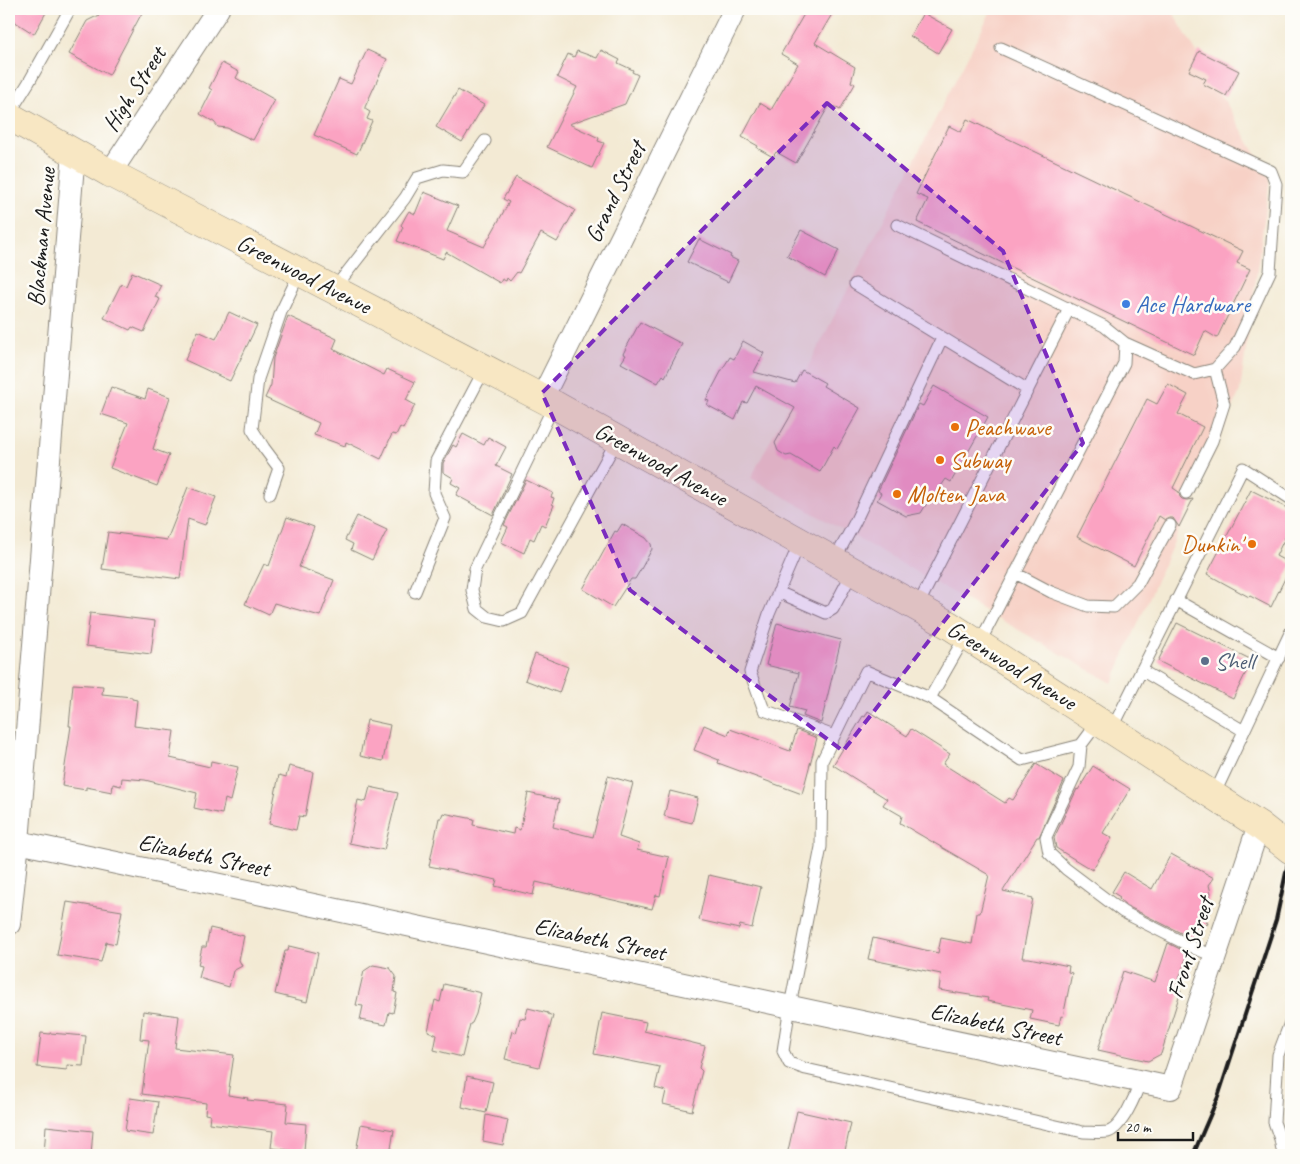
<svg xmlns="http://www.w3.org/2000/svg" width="1300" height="1164" viewBox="0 0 1300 1164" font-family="Caveat,sans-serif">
<rect width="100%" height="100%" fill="#fdfcf7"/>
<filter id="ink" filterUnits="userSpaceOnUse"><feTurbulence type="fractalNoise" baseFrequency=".02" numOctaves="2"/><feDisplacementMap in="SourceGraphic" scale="10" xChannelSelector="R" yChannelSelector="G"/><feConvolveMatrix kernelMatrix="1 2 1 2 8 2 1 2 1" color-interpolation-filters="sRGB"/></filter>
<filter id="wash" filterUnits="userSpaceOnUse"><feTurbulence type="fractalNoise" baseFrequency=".0096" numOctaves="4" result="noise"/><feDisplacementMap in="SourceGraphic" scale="20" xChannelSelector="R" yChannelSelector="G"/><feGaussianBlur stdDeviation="1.12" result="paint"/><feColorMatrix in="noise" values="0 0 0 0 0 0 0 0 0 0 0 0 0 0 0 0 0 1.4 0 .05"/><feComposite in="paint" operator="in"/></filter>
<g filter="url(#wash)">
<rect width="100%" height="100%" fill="#f3ead4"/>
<path fill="#f7d1c6" d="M992 9H1171L1270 178 1240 391 1112 683 751 478Z"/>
<g id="blocks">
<path fill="#fba3c2" d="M9 9H48L34 34 9 18Z
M103 9H144L109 75 69 54 87 21 95 17H98Z
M807 9H835L815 43 855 67 851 82 855 84 840 110 830 104 796 163 776 152 773 157 757 148 758 146 742 137 760 103 771 110 798 64 781 54Z
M923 13 952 29 938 53 910 36Z
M367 50 387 59 365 107V109L370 112 367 119 372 121 357 154 314 135 339 79 351 84Z
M601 50 620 60 618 63 633 70 632 72 638 75 625 104 569 124 599 138 598 141 604 143 592 168 547 147 577 87 557 77 568 54 574 57 577 51 597 58Z
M1199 51 1239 71 1226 96 1203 84 1206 79 1189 71Z
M222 63 239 72 236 78 275 100 253 140 227 128 218 127 214 122 200 114 212 90 209 88Z
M458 90 484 105 462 142 436 127Z
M967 119 1243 251 1237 263 1250 269 1217 338 1205 331 1194 355 917 222 928 199 916 194 949 126 961 132Z
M516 177 575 210 557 242 541 233 519 273 517 272 510 281 507 278 506 281 502 279 500 283 446 252 443 259 397 241 403 227 401 225 407 214 409 211 415 214 424 192 458 206 447 231 484 247 509 202 503 199Z
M801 230 839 250 825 277 787 256Z
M699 239 731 255 730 257 738 261 728 282 687 262Z
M132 272 161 285 155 297 160 299 144 332 132 327 130 330 104 318 121 284 126 286Z
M229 312 257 325 230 381 185 360 198 331 216 339Z
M288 316 337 339 333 349 384 375 387 369 415 382 406 400 415 405 403 429 400 427 396 435 392 434 381 459 346 442 345 446 314 435 319 423 265 398 271 385 273 358Z
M640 322 682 344 665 377 663 375 658 383 621 363 626 355 623 354 625 350Z
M743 341 764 353 754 372 795 383 802 370 825 383 823 386 860 408 837 449 834 446 820 472 791 455 786 456 778 451 775 443 795 408 756 386 747 403 743 402 735 420 707 405 709 401 706 400 723 368 730 357 734 359Z
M1168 384 1188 395 1178 414 1203 427 1173 488 1179 492 1180 497 1182 499 1187 500 1193 499 1179 527 1173 518H1169L1165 520 1159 516 1134 566 1077 537 1147 399 1157 404Z
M934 386 988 417 951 482 946 479 932 499 930 498 921 513 906 516 877 500 881 493 878 491 919 404 923 406Z
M111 387 145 399 148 389 170 397 153 449 169 455 157 486 110 468 128 423 101 414Z
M463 434 484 445 488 437 506 447 496 466 512 474 493 515 456 495 460 488 451 483 453 478 443 472V463L453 445 456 447Z
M526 480 553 493 551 497 554 498 552 504 554 505 545 526 541 524 534 540 530 538 524 553 501 542 508 527 504 525Z
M188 487 216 497 205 525 188 519 180 579 102 569 108 532 167 540Z
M1251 490 1291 510V525L1276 556 1291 564V566L1271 607 1250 596 1249 597 1207 574Z
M357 516 387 530 372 560 351 550 353 544 345 540Z
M287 517 314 527 299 567 334 580 320 616 274 603 269 615 245 604 264 564 269 566Z
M622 524 646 538 651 544 652 549 641 569 635 579H631L613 607 583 589 615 531 617 532Z
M90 613 155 621 151 654 86 646Z
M777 623 841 640 821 723 803 716 805 711 790 707 799 673 766 665Z
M1177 623 1252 660 1233 699 1158 661Z
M535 654 568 667 559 693 525 680Z
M73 684 103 686 102 694 132 697V699L137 700 134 726 174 731 170 758 210 767 211 761 238 767 230 801 225 799 222 814 194 808 197 793 145 780 122 778 121 786 113 784 112 792 86 787V790L62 786 71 726H69Z
M868 711 907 736 911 729 950 754 943 764 1005 803 1009 798 1013 800 1035 765 1036 764 1064 781 1039 837H1037L1003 891 1033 898 1022 958H1029L1069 966 1068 972 1072 973 1063 1017 1061 1016 1059 1025 1030 1019 1032 1010 987 1001 988 998 939 990 941 974 868 959 873 938 938 953 941 938 972 944 977 913H980L989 875 900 823 902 816 883 805 887 799 833 765 863 716 865 717Z
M367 720 390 725 383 761 360 756Z
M704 725 728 735 730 729 790 751 797 730 817 738 802 794 718 763 719 760 694 750Z
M289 766 313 772 305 817 299 816 296 830 269 824 279 775 286 777Z
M1093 766 1130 789 1103 833 1112 838 1092 870 1056 848 1054 838 1077 789 1078 790Z
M608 776 633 783 619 837 639 844 637 850 669 857 660 896 656 895 652 909 536 882 533 895 495 886 497 880 429 866 439 818H441L443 813 474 819 473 825 513 834 514 828 520 830 528 793 559 800 553 827 593 837Z
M370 787 398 793 384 850 349 843 358 800 366 802Z
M670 791 698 798 692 823 664 816Z
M1171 854 1214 878 1209 885 1211 893 1204 916 1208 924 1199 928 1195 940 1127 906 1119 899 1120 897 1112 892 1124 872 1152 889Z
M709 875 761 887 752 928 740 925 739 929 699 920Z
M67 902 122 911 116 944 106 942 101 962 57 955Z
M210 928 244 936 239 960 242 966 233 971 229 987 199 978 202 966 198 965 202 947H206Z
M1168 943 1188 953 1176 988 1181 990 1161 1054 1148 1061 1098 1050 1123 971 1155 982Z
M289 946 318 953 307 1002 275 994 285 951H288Z
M373 965 390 968 396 976 394 992 397 993 393 1013 389 1012 386 1025 360 1020 363 1006 356 1005 364 971Z
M444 984 481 993 476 1014 472 1023 470 1024 462 1057 434 1050 437 1035 428 1031 435 1000 440 1002Z
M528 1008 548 1013V1014L553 1016 539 1067 505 1059 512 1031 516 1033 520 1018 525 1019Z
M143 1011 179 1016 175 1048 234 1055 228 1095 248 1098 247 1100 288 1104 286 1122 306 1124 304 1152 271 1148 273 1131 209 1123 210 1115 205 1114 206 1103 142 1094 149 1040 140 1039Z
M602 1013 646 1022 644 1031 705 1046 699 1068 702 1071 692 1111 663 1104 666 1091 655 1088 660 1067 594 1054Z
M41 1033 50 1034V1033L86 1036 83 1066 67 1065V1070L37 1067Z
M467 1076 493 1082 486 1113 462 1107Z
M130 1098 158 1102 153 1135 125 1131Z
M797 1111 851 1123 844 1155H787Z
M486 1115 508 1120 503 1145 483 1141Z
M361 1124 394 1130 390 1155H373L356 1152Z
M46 1126 93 1131 91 1155H44Z"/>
</g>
</g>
<g filter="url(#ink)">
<use href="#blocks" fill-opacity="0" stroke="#888378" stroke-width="1"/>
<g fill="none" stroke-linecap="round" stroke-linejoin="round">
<g stroke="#888378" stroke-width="13">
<path id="service" d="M9 114 29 82 70 9
M897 225 1104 326 1125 343 1194 374 1215 369 1235 347 1270 272 1276 184 1271 171 1001 48
M855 284 1028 390
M334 289 405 198 417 178 443 170 463 172 485 141
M554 405 475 569 472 590 477 609 487 617 504 621 522 613 617 440
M1186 493 1212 441 1224 404 1215 369
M270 494 279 468 264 448 252 429 258 379 281 312 300 272
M800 542 769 614 750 672 764 710 834 736
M834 561 855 522 942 338
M1015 573 1051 592 1088 606 1114 607 1138 583 1170 525
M415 592 445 518 434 493 436 461 485 368
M778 592 826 613 833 609 853 571
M1176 600 1279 658
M917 607 1069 309
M966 635 930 698 866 671 822 761 821 847 790 1006 783 1051 789 1063 806 1069 1083 1132C1091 1132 1100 1133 1108 1132 1122 1128 1136 1095 1140 1082
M979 644 1124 363 1125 343
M1141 670 1244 731
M930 698 1022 760 1081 745
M1099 721 1081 745 1079 767 1046 837 1049 853 1066 869 1123 912 1196 949 1215 956
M1112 729 1243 468 1291 499
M1214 795 1291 631
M1283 1155 1280 1139 1274 1122 1278 1055 1291 1020"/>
</g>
<g stroke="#888378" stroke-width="24">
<path id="minor" d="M110 173 218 9
M542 398 735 9
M18 842 1171 1088 1259 825
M9 924 18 842 74 152"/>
</g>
<g stroke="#888378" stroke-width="29">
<path id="secondary" d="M9 116 110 173 555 405 949 625 1259 825 1291 850"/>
</g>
<use href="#service" stroke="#fff" stroke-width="11"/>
<use href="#minor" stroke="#fff" stroke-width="22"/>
<use href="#secondary" stroke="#f8e7c3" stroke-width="28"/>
<path stroke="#1c1c1c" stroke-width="4" d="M1193 1155 1218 1097 1276 920 1291 849"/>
</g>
</g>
<path fill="#7b2cbf" fill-opacity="0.2" stroke="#7b2cbf" stroke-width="4" stroke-dasharray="10 6" stroke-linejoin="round" d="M827 103 1003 251 1083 443 843 751 630 590 542 393Z"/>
<circle fill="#3f7fe0" stroke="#fdfcf7" stroke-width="2" cx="1126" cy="304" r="5"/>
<g fill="#e8710a" stroke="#fdfcf7" stroke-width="2">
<circle cx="955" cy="427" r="5"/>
<circle cx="940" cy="460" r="5"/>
<circle cx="897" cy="494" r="5"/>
<circle cx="1252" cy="544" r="5"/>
</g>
<circle fill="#5c6f8a" stroke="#fdfcf7" stroke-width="2" cx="1205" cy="661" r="5"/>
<g text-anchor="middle" stroke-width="5" stroke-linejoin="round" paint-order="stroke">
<g font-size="24" fill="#1c1c1c" stroke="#fdfcf7">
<text transform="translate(134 89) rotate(-57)" y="8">High Street</text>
<text transform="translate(615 192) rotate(-64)" y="8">Grand Street</text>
<text transform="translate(41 237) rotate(-85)" y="8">Blackman Avenue</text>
<text transform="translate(304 274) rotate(27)" y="8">Greenwood Avenue</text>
<text transform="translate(661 464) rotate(29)" y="8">Greenwood Avenue</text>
<text transform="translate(1012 665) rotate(32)" y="8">Greenwood Avenue</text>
<text transform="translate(204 855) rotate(12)" y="8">Elizabeth Street</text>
<text transform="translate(600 939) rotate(12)" y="8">Elizabeth Street</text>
<text transform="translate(1190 948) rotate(-72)" y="8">Front Street</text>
<text transform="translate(996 1024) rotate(12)" y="8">Elizabeth Street</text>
</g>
<g font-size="24" fill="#366cbe" stroke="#fdfcf7" text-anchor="start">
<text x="1136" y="312">Ace Hardware</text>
</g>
<g font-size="24" fill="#c56008" stroke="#fdfcf7" text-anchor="start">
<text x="965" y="435">Peachwave</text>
<text x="950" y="468">Subway</text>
<text x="907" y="502">Molten Java</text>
<text x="1242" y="552" text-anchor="end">Dunkin'</text>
</g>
<g font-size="24" fill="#4e5e75" stroke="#fdfcf7" text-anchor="start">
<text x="1215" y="669">Shell</text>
</g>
</g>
<rect width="1300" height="1164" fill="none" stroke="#fdfcf7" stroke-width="30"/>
<path d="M1118 1132v8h75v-8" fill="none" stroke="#1c1c1c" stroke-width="2.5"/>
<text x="1125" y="1132" font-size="15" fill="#1c1c1c" stroke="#fdfcf7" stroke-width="4" paint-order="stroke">20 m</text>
</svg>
